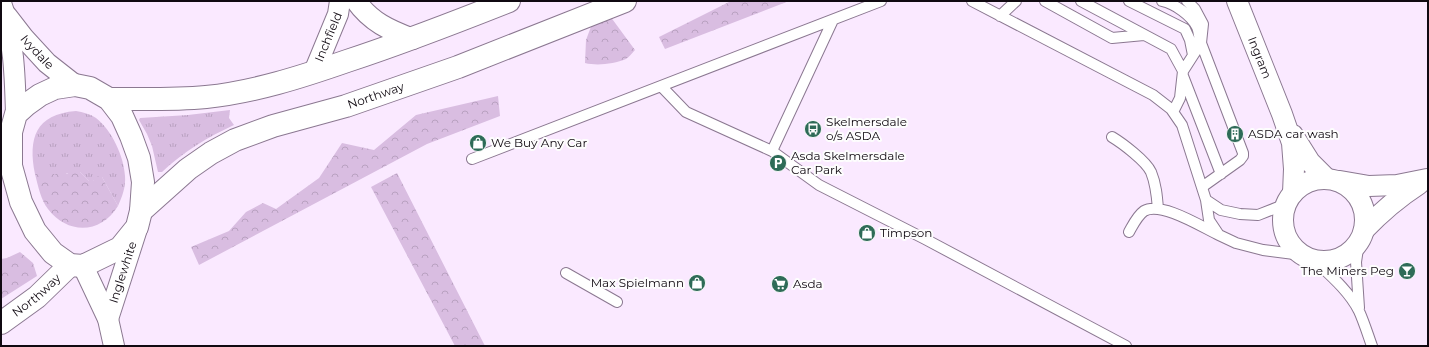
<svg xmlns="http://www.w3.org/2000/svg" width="1429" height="347" viewBox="0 0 1429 347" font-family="Montserrat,sans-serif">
<defs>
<pattern id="grass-tufts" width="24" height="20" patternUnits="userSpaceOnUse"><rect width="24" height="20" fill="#d9bde1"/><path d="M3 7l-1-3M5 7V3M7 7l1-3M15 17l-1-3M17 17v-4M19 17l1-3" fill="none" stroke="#b9a1c0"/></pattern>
<pattern id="forest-crowns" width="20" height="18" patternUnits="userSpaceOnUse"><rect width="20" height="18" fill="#d9bde1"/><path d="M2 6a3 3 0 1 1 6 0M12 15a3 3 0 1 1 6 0" fill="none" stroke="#b9a1c0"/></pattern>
</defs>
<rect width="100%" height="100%" fill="#fae9ff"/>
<path fill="url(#grass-tufts)" d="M230 110 229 118 234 125C208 137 183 152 162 172H158L152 146 147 134 139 120 140 118 188 115Z
M76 111C83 112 90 114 96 118 112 130 124 157 125 176 126 187 122 197 118 206L102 177 93 181H89L80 172 54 175 47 171 35 174C28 139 35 114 76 111Z"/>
<path fill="url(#forest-crowns)" d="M731 1H789L665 49 659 37Z
M610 16 635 50C632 53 629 57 626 59 614 64 597 66 585 63L586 40 592 24Z
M498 96 500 116 427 144 199 265 191 247 229 231 246 212 263 203 276 209 319 178 342 143 374 150 416 115Z
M44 169 47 171 51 169 54 171V175L61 171 67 174 74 169 80 172 89 181H93L99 175 102 177 118 206C101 234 68 235 48 209 41 200 38 186 35 174Z
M397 173 485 346H455L371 187Z
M20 252 33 263 37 276 1 299V259L7 258Z"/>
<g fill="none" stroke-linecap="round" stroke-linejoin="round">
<g stroke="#8b7891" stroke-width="12">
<path id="lane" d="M972 1 1153 95 1171 109 1182 125 1206 200 1209 220 1219 235 1236 243 1263 250 1302 255
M1045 1 1112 38 1144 35
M1081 1 1171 49 1183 71
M1129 1 1185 29 1190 40 1193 55
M1162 1C1175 4 1191 15 1197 27 1199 32 1199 38 1201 43L1243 153V156L1240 160 1202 187
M1000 16 1016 1
M1183 76 1221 174
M661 86 686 112 772 151 819 185 925 239 1126 346
M1173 112 1180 98 1183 71 1201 43 1203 24 1195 9 1187 1
M1112 137C1122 143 1146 161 1151 172 1156 184 1157 196 1158 209
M772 151 833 20
M472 159 881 1
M1206 200 1221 210 1240 214 1258 215 1286 204
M1129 232C1133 225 1137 216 1144 211 1161 201 1202 227 1219 235
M1314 260C1330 275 1349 291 1359 311 1364 322 1368 335 1372 346
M566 273 617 302
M1359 308 1356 262 1359 242"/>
</g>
<g stroke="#8b7891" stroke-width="22">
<g id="street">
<path d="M356 1C371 22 389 30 413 39"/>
<path id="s1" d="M1237 1 1282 114 1292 143 1294 169 1293 193"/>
<path d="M1 3C14 37 15 77 16 114"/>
<path id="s2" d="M7 16 24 38 47 63 75 85"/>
<path id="s3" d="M314 72 338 14 340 1"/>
<path d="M1293 135 1310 162 1327 179"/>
<circle cx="1324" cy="220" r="41"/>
<path d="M1340 181 1369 186 1397 185 1427 179"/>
<path d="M1364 230C1381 212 1399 197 1419 184"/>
<path d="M83 266 108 319 114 346"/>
<path id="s4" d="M108 319 137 229"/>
</g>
</g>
<g stroke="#8b7891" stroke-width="24">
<g id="secondary">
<path d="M75 85 90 88 109 99 122 116 131 136 139 158 143 182 141 211 137 227 120 248 83 266 70 265 53 253 35 231 21 202 11 166V132L16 114 26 105 40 95 55 88Z"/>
<path d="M109 99C141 99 174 100 206 97 254 92 301 77 347 61 402 43 456 22 509 1"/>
<path id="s5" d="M141 211 188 169 211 153 235 140 273 126 346 106 458 67 625 1"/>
<path id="s6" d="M1 323 37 297 70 265"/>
</g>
</g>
<use href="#lane" stroke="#fff" stroke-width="10"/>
<use href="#street" stroke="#fff" stroke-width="20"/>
<use href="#secondary" stroke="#fff" stroke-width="22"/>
</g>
<defs>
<g id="bus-disc" transform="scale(0.9)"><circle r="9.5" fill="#2e6b57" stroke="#fdfdfd"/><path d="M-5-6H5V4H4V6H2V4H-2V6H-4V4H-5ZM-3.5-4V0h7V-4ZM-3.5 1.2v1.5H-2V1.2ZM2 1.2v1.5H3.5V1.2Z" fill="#fff"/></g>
<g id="building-disc" transform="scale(0.9)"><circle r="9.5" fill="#2e6b57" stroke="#fdfdfd"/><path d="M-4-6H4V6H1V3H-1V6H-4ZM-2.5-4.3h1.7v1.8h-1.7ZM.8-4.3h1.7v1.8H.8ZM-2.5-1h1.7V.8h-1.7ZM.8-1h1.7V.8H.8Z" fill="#fff"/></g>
<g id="shop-disc" transform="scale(0.9)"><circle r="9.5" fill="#2e6b57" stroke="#fdfdfd"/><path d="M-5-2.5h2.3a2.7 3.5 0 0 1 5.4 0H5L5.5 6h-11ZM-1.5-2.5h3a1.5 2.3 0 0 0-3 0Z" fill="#fff"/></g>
<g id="parking-disc" transform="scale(0.9)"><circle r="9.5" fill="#2e6b57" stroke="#fdfdfd"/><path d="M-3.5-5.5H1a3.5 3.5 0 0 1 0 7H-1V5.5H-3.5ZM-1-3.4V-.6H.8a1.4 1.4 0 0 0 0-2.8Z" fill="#fff"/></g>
<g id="bar-disc" transform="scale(0.9)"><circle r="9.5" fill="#2e6b57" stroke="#fdfdfd"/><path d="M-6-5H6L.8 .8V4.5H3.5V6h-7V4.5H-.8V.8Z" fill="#fff"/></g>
<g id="supermarket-disc" transform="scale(0.9)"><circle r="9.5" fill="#2e6b57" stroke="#fdfdfd"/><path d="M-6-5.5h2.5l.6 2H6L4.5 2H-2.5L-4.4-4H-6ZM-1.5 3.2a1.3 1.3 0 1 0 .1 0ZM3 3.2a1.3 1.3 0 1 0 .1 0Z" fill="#fff"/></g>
</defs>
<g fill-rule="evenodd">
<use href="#bus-disc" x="813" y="129"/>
<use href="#building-disc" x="1235" y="134"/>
<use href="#shop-disc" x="478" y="143"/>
<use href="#parking-disc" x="778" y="163"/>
<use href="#shop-disc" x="867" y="233"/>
<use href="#bar-disc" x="1407" y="271"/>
<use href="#shop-disc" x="697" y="283"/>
<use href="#supermarket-disc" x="780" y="284"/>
</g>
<g text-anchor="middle" stroke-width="4" stroke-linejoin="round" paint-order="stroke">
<g font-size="12" fill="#100911" stroke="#fdfdfd">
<text dy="4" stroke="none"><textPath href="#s3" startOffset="38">Inchfield</textPath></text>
<text dy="4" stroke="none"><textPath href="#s2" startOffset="47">Ivydale</textPath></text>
<text dy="4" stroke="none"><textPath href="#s1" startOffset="61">Ingram</textPath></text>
<text dy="4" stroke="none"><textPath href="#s5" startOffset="266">Northway</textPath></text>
<text dy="4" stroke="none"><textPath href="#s4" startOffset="49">Inglewhite</textPath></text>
<text dy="4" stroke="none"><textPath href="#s6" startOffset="45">Northway</textPath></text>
</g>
<g font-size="12" fill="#100911" stroke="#fdfdfd" text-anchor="start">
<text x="826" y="126">Skelmersdale<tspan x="826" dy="14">o/s ASDA</tspan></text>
<text x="1248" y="138">ASDA car wash</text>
<text x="491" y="147">We Buy Any Car</text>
<text x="791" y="160">Asda Skelmersdale<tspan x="791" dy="14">Car Park</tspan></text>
<text x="880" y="237">Timpson</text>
<text x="1394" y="275" text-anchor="end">The Miners Peg</text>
<text x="684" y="287" text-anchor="end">Max Spielmann</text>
<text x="793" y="288">Asda</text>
</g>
</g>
<rect width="1429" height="347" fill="none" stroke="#100911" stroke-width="4"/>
</svg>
